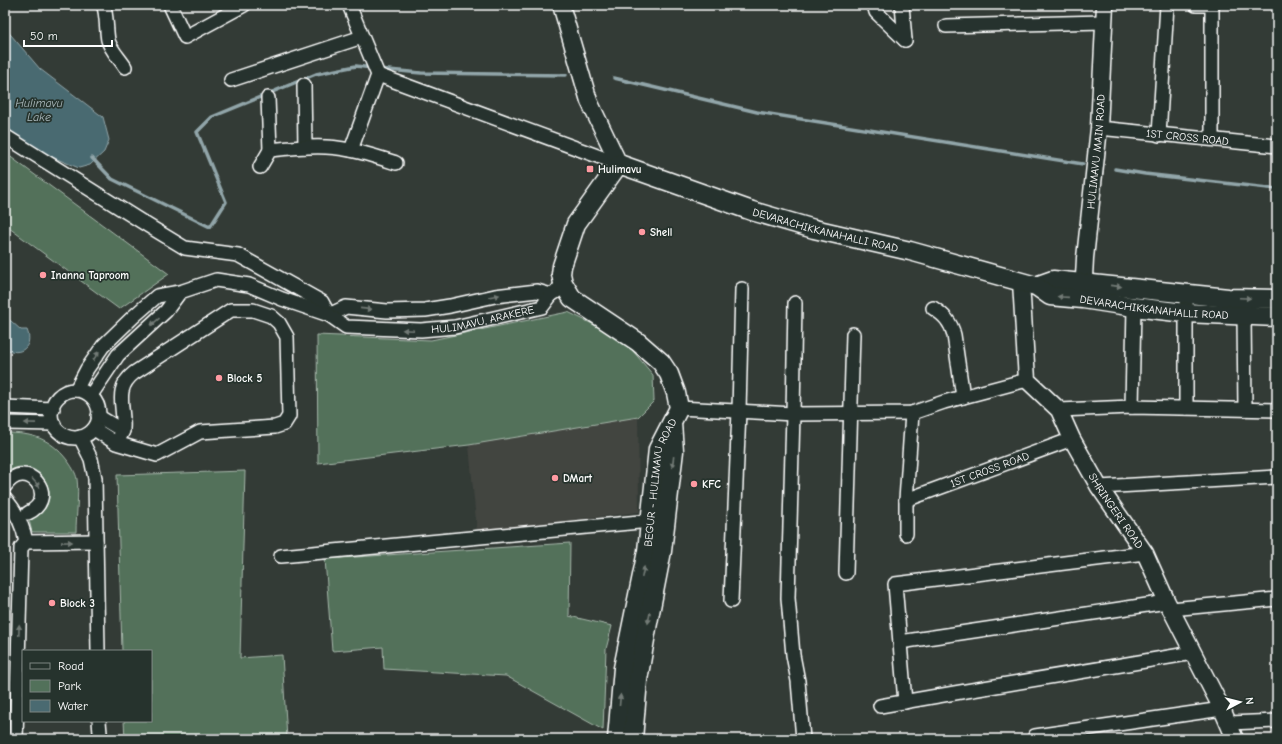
<svg xmlns="http://www.w3.org/2000/svg" width="1282" height="744" viewBox="0 0 1282 744" font-family="'Comic Neue',sans-serif">
<rect width="100%" height="100%" fill="#333b36"/>
<filter id="ink" filterUnits="userSpaceOnUse"><feTurbulence type="fractalNoise" baseFrequency=".025" numOctaves="2"/><feDisplacementMap in="SourceGraphic" scale="8" xChannelSelector="R" yChannelSelector="G"/><feConvolveMatrix kernelMatrix="1 2 1 2 8 2 1 2 1" color-interpolation-filters="sRGB"/></filter>
<g filter="url(#ink)">
<path fill="#434540" d="M638 417 639 512 477 532 469 445Z"/>
<path fill="#52715a" stroke="#a8b8ac" d="M8 155 169 274 119 309 5 225V171Z
M568 312 623 339 653 375 654 401 638 417 469 445 318 463 317 335 431 340Z
M5 433C32 433 50 438 67 460 71 465 76 473 77 479 79 494 76 516 76 532H32L29 520C72 504 37 447 5 474Z
M245 471 240 658 282 655 287 739H125L124 721H151V651H122L117 475Z
M570 543 569 616 612 626 606 649 603 730 506 676 384 669 383 647 332 651 325 559Z"/>
<path fill="#4a6a71" stroke="#92a6aa" d="M5 28 40 69 103 117 109 140 104 152 90 165 79 168 40 152 5 127Z
M5 319 11 321 21 330H27C34 346 20 358 5 348Z"/>
<g fill="none" stroke-linecap="round" stroke-linejoin="round">
<path stroke="#92a6aa" stroke-width="3.5" d="M378 69 421 73 566 75
M614 78 757 112 1083 164
M92 158 112 179 210 227 226 202 197 132 212 117 316 74 356 66 372 68
M1115 169 1145 174 1277 189"/>
<g stroke="#fff" stroke-width="16">
<g id="minor">
<path d="M103 5C107 12 106 30 108 40 110 49 120 59 125 67"/>
<path d="M170 5 185 37 244 5"/>
<path d="M349 5 378 75 351 150"/>
<path d="M874 5 876 12 905 40"/>
<path d="M902 5 905 40"/>
<path d="M1196 5H1213"/>
<path d="M1212 5V139"/>
<path d="M946 26 1104 22"/>
<path d="M378 75 619 164"/>
<path d="M231 80 362 37"/>
<path d="M304 85 305 147"/>
<path d="M268 98 270 150"/>
<path id="s1" d="M1099 128 1277 146"/>
<path d="M1159 135 1167 5"/>
<path d="M5 136 147 225 185 248 238 255 322 302 329 315"/>
<path d="M260 167 270 150C289 148 308 146 326 147 350 148 374 156 396 163"/>
<path d="M795 303 793 414 788 598 793 655 798 681 803 739"/>
<path d="M933 308C944 315 951 322 954 335L963 397"/>
<path d="M329 315 346 307 387 311 425 310 450 306 495 296 537 291 551 295"/>
<path d="M1244 317 1245 409"/>
<path id="s2" d="M76 390 87 369 103 346 133 317 157 296 180 292 216 280 249 285 282 299 329 315 346 327 421 330 455 327 542 307 551 295 556 292 563 283"/>
<circle cx="75" cy="414" r="24"/>
<path d="M91 395 118 355 166 311 180 292"/>
<path d="M5 407 53 409"/>
<path d="M1132 407 1134 307"/>
<path d="M679 408 793 414 912 413 944 402 1027 380"/>
<path d="M1186 408V304"/>
<path d="M1059 410 1132 407 1277 410"/>
<path d="M98 416 123 431"/>
<path d="M5 423 54 424"/>
<path d="M94 429 116 443C118 439 123 434 123 429 125 408 113 389 134 373L231 310H253L271 316 279 323 287 337 289 416 284 424 275 427 200 432 157 455 116 443"/>
<path d="M80 437 91 459 95 478 98 651"/>
<path d="M5 486C26 455 61 497 28 513"/>
<path d="M1099 487 1277 477"/>
<path d="M5 499C17 512 23 525 26 542"/>
<path id="s3" d="M906 500 1072 439"/>
<path d="M906 534V500L912 413"/>
<path d="M281 556 650 521 659 522"/>
<path d="M846 573 853 334"/>
<path d="M731 601 739 411 742 289"/>
<path d="M1171 609 1277 599"/>
<path d="M900 642 1167 602"/>
<path d="M905 702 895 584 1145 553"/>
<path d="M880 706 972 690 1193 653"/>
<path d="M99 721 100 733 101 739"/>
<path d="M1229 723 1277 721"/>
<path d="M1035 736 1222 709"/>
<path d="M16 739 21 548 26 542 96 541"/>
</g>
</g>
<g stroke="#fff" stroke-width="19">
<g id="tertiary">
<path d="M561 5 589 101 619 164"/>
<path id="s4" d="M1021 282 1027 380 1059 410 1072 439 1099 487 1145 553 1167 602 1222 709 1235 739"/>
<path id="s5" d="M1083 296 1085 258 1099 128 1105 5"/>
</g>
</g>
<g stroke="#fff" stroke-width="21">
<g id="secondary">
<path d="M1036 286 1053 280 1228 298 1277 299"/>
<path id="s6" d="M617 739 623 668 647 551 658 449 679 408 676 393 669 374 661 362 638 342 572 298 563 283 561 274 562 266 576 224 619 164 752 211 814 229 910 251 1036 286 1050 296 1083 299 1134 307 1185 313 1277 317"/>
<path d="M633 739 638 680 647 628 662 551 674 451 672 423"/>
</g>
</g>
<use href="#minor" stroke="#26332d" stroke-width="13"/>
<use href="#tertiary" stroke="#26332d" stroke-width="16"/>
<use href="#secondary" stroke="#26332d" stroke-width="18"/>
</g>
<defs><path id="oneway-solid" d="M-6-.8H1V-3.2L6.5 0L1 3.2V.8H-6Z"/></defs>
<g fill="#727a76">
<use href="#oneway-solid" transform="translate(1116 286) rotate(6)"/>
<use href="#oneway-solid" transform="translate(494 296) rotate(-10)"/>
<use href="#oneway-solid" transform="translate(1063 297) rotate(-176)"/>
<use href="#oneway-solid" transform="translate(1245 298) rotate(2)"/>
<use href="#oneway-solid" transform="translate(366 309) rotate(6)"/>
<use href="#oneway-solid" transform="translate(155 322) rotate(139)"/>
<use href="#oneway-solid" transform="translate(408 330) rotate(-178)"/>
<use href="#oneway-solid" transform="translate(96 356) rotate(-56)"/>
<use href="#oneway-solid" transform="translate(30 423) rotate(-179)"/>
<use href="#oneway-solid" transform="translate(673 462) rotate(97)"/>
<use href="#oneway-solid" transform="translate(36 483) rotate(49)"/>
<use href="#oneway-solid" transform="translate(67 542) rotate(-1)"/>
<use href="#oneway-solid" transform="translate(643 572) rotate(-78)"/>
<use href="#oneway-solid" transform="translate(649 618) rotate(101)"/>
<use href="#oneway-solid" transform="translate(19 630) rotate(-88)"/>
<use href="#oneway-solid" transform="translate(620 700) rotate(-85)"/>
</g>
</g>
<g fill="#ff9aa2" stroke="#26332d" stroke-width="1.5">
<rect x="586" y="165" width="8" height="8" rx="2"/>
<circle cx="642" cy="232" r="4"/>
<circle cx="43" cy="275" r="4"/>
<circle cx="219" cy="378" r="4"/>
<circle cx="555" cy="478" r="4"/>
<circle cx="694" cy="484" r="4"/>
<circle cx="52" cy="603" r="4"/>
</g>
<g text-anchor="middle" stroke-width="3.5" stroke-linejoin="round" paint-order="stroke">
<g font-size="11" fill="#fff" stroke="#26332d">
<text dy="4" stroke="none"><textPath href="#s1" startOffset="89">1ST CROSS ROAD</textPath></text>
<text dy="4" stroke="none"><textPath href="#s5" startOffset="145">HULIMAVU MAIN ROAD</textPath></text>
<text dy="4" stroke="none"><textPath href="#s6" startOffset="869">DEVARACHIKKANAHALLI ROAD</textPath></text>
<text dy="4" stroke="none"><textPath href="#s6" startOffset="1209">DEVARACHIKKANAHALLI ROAD</textPath></text>
<text dy="4" stroke="none"><textPath href="#s2" startOffset="464">HULIMAVU, ARAKERE</textPath></text>
<text dy="4" stroke="none"><textPath href="#s3" startOffset="89">1ST CROSS ROAD</textPath></text>
<text dy="4" stroke="none"><textPath href="#s6" startOffset="261">BEGUR - HULIMAVU ROAD</textPath></text>
<text dy="4" stroke="none"><textPath href="#s4" startOffset="258">SHRINGERI ROAD</textPath></text>
</g>
<g font-size="11" font-weight="bold" fill="#fff" stroke="#26332d" text-anchor="start">
<text x="598" y="173">Hulimavu</text>
<text x="650" y="236">Shell</text>
<text x="51" y="279">Inanna Taproom</text>
<text x="227" y="382">Block 5</text>
<text x="563" y="482">DMart</text>
<text x="702" y="488">KFC</text>
<text x="60" y="607">Block 3</text>
</g>
<g font-size="12" font-style="italic" fill="#aebcbf" stroke="#26332d">
<text x="39" y="107">Hulimavu<tspan x="39" dy="14">Lake</tspan></text>
</g>
</g>
<rect width="1282" height="744" fill="none" stroke="#26332d" stroke-width="20"/>
<rect x="10" y="10" width="1262" height="724" fill="none" stroke="#fff" stroke-width="1.5" filter="url(#ink)"/>
<rect x="22" y="650" width="130" height="72" fill="#26332d" stroke="#7d8581"/>
<rect x="30" y="663" width="20" height="6" fill="#26332d" stroke="#7d8581"/>
<text x="58" y="670" font-size="12" fill="#ffffff">Road</text>
<rect x="30" y="680" width="20" height="12" fill="#52715a" stroke="#7d8581"/>
<text x="58" y="690" font-size="12" fill="#ffffff">Park</text>
<rect x="30" y="700" width="20" height="12" fill="#4a6a71" stroke="#7d8581"/>
<text x="58" y="710" font-size="12" fill="#ffffff">Water</text>
<g transform="translate(1240 702) rotate(83)" stroke="#26332d" stroke-width="3" paint-order="stroke">
<path d="M0-3L7 15L0 10L-7 15Z" fill="#ffffff"/>
<text y="-6" font-size="11" font-weight="bold" text-anchor="middle" fill="#ffffff">N</text>
</g>
<path d="M24 40v6h88v-6" fill="none" stroke="#ffffff" stroke-width="2"/>
<text x="30" y="40" font-size="12" fill="#ffffff" stroke="#26332d" stroke-width="3" paint-order="stroke">50 m</text>
</svg>
